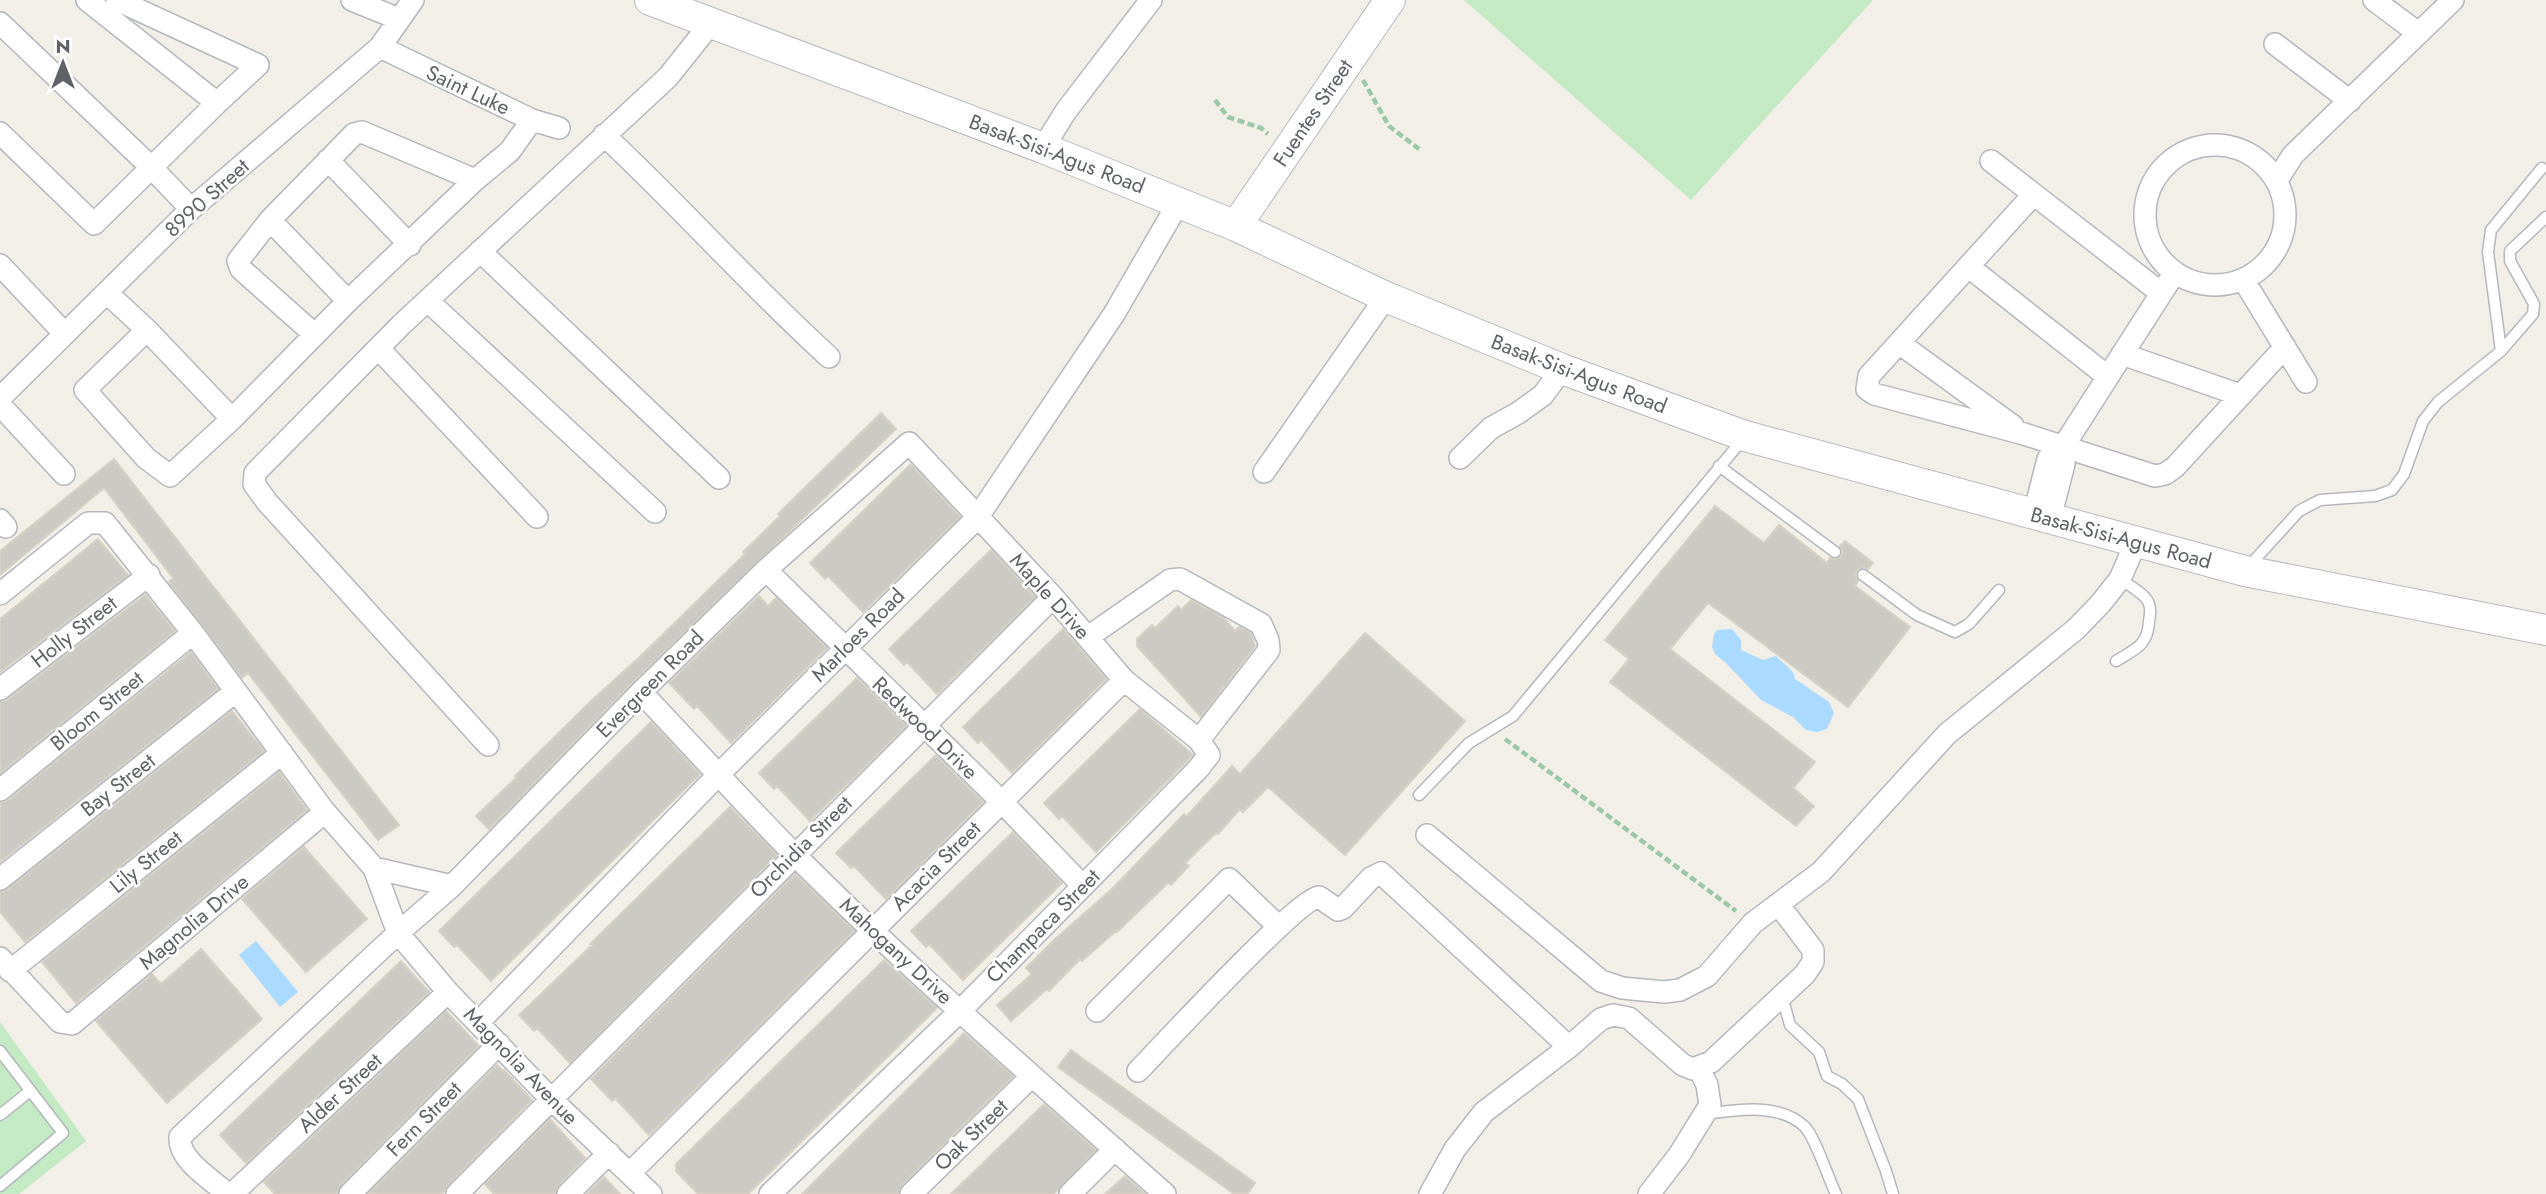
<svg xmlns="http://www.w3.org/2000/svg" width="2546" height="1194" viewBox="0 0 2546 1194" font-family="Jost,sans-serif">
<rect width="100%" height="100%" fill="#f1efe8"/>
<path fill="#c5e8c5" d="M1464 0H1873L1691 200Z
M0 1022 86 1141 19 1194H0Z"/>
<path fill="#aadaff" d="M1732 629 1741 640V650L1763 660 1776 656 1793 672 1795 679 1829 702 1834 713 1827 729 1817 732 1806 730 1793 717 1761 700 1727 664 1715 654 1712 647 1714 634 1717 630Z
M256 941 298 992 280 1007 239 955Z"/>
<path fill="#cccac5" stroke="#d6d1c6" stroke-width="2" d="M881 413 896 429 632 683 489 829 476 816 517 777 515 776 590 702 643 654 745 554 743 552 780 516 778 514Z
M114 459 399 825 378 840 248 673 242 678 169 582 173 578 104 488 0 575V551Z
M911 464 960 517 863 612 828 576 825 579 810 563Z
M1715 506 1764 543 1779 525 1827 563 1830 558 1835 560 1841 557 1843 552 1840 546 1845 541 1873 563 1868 569 1863 567 1857 570 1855 575 1858 581 1855 586 1910 627 1848 707 1708 603 1670 649 1815 762 1793 788 1814 806 1796 826 1610 682 1629 659 1605 640Z
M98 539 128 575 0 672V619Z
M991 550 1035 597 937 694 907 662 904 665 889 649Z
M145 595 175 631 0 773V702L8 699Z
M759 596 768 606 776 598 827 648 731 743 697 706 694 709 669 683Z
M1191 600 1224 618 1235 631 1239 627 1251 633 1255 646 1201 717 1137 646V639L1152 625 1155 628 1178 606 1181 610Z
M1063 629 1106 679 1012 773 981 740 978 743 963 727Z
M1365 633 1465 721 1345 855 1268 787 1243 812 1240 809 1218 834 1216 833 1185 863 1189 866 1171 885 1168 883 1117 932 1116 931 1082 961 1080 959 1049 991 1047 989 1011 1021 997 1005 1032 974 1026 968 1053 941 1114 887 1184 814 1187 816 1232 766 1240 774Z
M191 652 218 689 0 862V803L8 800Z
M857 678 906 726 810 821 777 786 774 789 759 773Z
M1140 709 1193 755 1096 852 1062 816 1059 819 1044 803Z
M232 711 264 751 25 942 0 912V892L8 889Z
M651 722 700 774 491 981 457 945 454 947 439 931Z
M936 755 983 802 886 899 854 866 851 868 836 853Z
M279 772 307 810 76 1003 42 962Z
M730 807 777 855 570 1063 537 1028 534 1031 519 1015 592 945 590 944Z
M1013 832 1062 883 963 980 929 944 926 947 911 931Z
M304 847 367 919 306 972 242 899Z
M795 874 854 931 649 1135 615 1098 612 1101 591 1079Z
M201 949 262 1019 167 1103 96 1021 152 974 161 984Z
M884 960 937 1008 748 1194H698L676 1171V1164Z
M401 961 429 992 246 1163 220 1135Z
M446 1011 479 1046 341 1185 337 1194H275L264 1182Z
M964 1033 1013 1076 902 1185 898 1194H802Z
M1071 1050 1255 1183 1247 1194H1234L1058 1067Z
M497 1065 503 1071 504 1070 532 1100 448 1185 444 1192 442 1194H368Z
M1044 1104 1096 1150 1058 1190 1053 1194H951Z
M550 1119 585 1158 559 1185 555 1194H494L485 1184Z
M1125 1176 1145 1194H1105Z
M604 1177 620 1194H587Z"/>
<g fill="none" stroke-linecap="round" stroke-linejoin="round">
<g stroke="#b5b8bc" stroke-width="13">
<path id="lane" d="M2501 351 2488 252 2491 230 2542 168
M1719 466 1835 552
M2249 566 2299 511 2320 500 2375 496 2392 490 2404 474 2423 421 2438 402 2501 351 2533 314 2534 304 2510 261V251L2546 217
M1863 575 1917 615 1955 632 1969 624 1999 590
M2116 661C2135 649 2148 646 2149 621 2150 616 2151 609 2149 604 2146 594 2128 585 2120 579
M1419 795 1469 743 1513 716 1743 439
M1782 996 1790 1025 1819 1052 1827 1076 1842 1084 1858 1099 1886 1171 1893 1194
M0 1051 63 1133 0 1186
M1705 1114C1735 1110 1778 1102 1804 1126 1815 1136 1828 1178 1836 1194
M0 1115 30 1091"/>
</g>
<g stroke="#b5b8bc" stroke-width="24">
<path id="street" d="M87 0 217 103
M352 0 399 19
M2374 0 2418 33
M0 23 152 168 191 209
M2275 44 2350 101
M380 47 532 120 559 128
M0 133 94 224 217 103 258 65 117 0
M604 135C681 207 751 286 829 357
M2145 215a70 70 0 1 1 140 0a70 70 0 1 1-140 0Z
M1043 148 1066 111 1151 0
M328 160 410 245
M1991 161 2161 293
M2277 180 2293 155 2453 0
M2033 195 1869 376 1867 389 1874 394 2024 434 2155 476 2165 474 2175 467 2285 347
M270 220 348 301
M480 251 719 478
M0 265 65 334
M1969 267 2107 376
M2243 279 2306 382
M107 293 147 330 232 419
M428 301 655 512
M147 330 85 390 146 458 170 476 232 419 348 301 475 180 510 151 532 120
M314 334 241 269 238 261 270 220 354 134 362 132 475 180
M1899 343 2013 426
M379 349 537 517
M2122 354 2240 395
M0 398 191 209 380 47 413 0
M0 405 64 474
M1460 458 1491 428 1518 413 1543 395 1562 369
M1264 472 1386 297
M2034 514 2048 459 2063 447 2175 272
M2050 518 2064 464 2063 447
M0 520 6 527
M766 570 1001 801 1083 886
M0 594 88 523H105L193 633 325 812 374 868 398 933 448 992 552 1100 651 1194
M1088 637 1170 580 1180 579 1261 624 1268 640 1269 650 1199 740
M0 689 149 575
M641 692C692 746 742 801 794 854 912 973 1040 1082 1165 1194
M488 745 267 502 254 484 255 473 401 325 668 77 711 23
M0 790 193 633
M1427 835 1601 981 1622 988 1664 992 1680 990 1707 976 1753 923 1821 872 1947 734 2076 629 2101 603 2120 579 2136 542
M374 868 452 886
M0 879 236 691
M0 958 60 1022 72 1024 325 812
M10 971 282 753
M1097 1011 1229 879 1279 927
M479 1022 718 775 977 518 1114 314 1179 202
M1138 1071C1162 1046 1298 899 1319 897L1338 910 1343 908 1371 878 1381 873 1569 1047
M630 1173 1124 680
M228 1194C212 1180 178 1160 180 1137L398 933 452 886 641 692 766 570 909 443 1053 597 1124 680 1199 740 1209 755 1199 768 960 1011 770 1194
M232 1194 448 992
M350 1194 499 1044
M457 1194 1053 597
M568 1194 609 1153
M911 1194 1032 1076
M1070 1194 1115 1149
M1430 1194 1455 1149 1484 1112 1569 1047 1601 1019 1613 1015 1629 1018 1683 1065 1693 1069 1711 1062 1805 974 1813 962V950L1778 904
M1649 1194 1679 1155 1710 1105 1707 1085 1699 1068"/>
</g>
<g stroke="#b6babf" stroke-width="32">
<path id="secondary" d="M650 0 1043 148 1236 226 1386 297 1562 369 1745 436 2245 571 2546 630
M1236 226 1390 0"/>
</g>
<path stroke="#9cc7a9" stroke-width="4.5" stroke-dasharray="7 3.5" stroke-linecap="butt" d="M1363 80 1389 126 1419 149
M1215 100 1228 117 1261 128 1268 134
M1505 739 1736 911"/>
<use href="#lane" stroke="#fff" stroke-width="10"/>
<use href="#street" stroke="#fff" stroke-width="21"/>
<use href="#secondary" stroke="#fff" stroke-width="30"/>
</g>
<g text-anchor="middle" stroke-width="5" stroke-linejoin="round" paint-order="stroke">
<g font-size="21" fill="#5f6368" stroke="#fff">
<text transform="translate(468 90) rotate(25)" y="7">Saint Luke</text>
<text transform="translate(1313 113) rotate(-56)" y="7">Fuentes Street</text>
<text transform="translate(1057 154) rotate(21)" y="7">Basak-Sisi-Agus Road</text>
<text transform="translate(207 198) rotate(-42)" y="7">8990 Street</text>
<text transform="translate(1579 374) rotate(21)" y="7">Basak-Sisi-Agus Road</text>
<text transform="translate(2121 538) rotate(15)" y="7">Basak-Sisi-Agus Road</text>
<text transform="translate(1050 596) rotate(48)" y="7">Maple Drive</text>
<text transform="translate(74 632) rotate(-38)" y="7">Holly Street</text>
<text transform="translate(858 635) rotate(-45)" y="7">Marloes Road</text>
<text transform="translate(650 684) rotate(-45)" y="7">Evergreen Road</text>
<text transform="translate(97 711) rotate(-39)" y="7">Bloom Street</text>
<text transform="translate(925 728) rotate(44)" y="7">Redwood Drive</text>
<text transform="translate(118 785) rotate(-38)" y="7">Bay Street</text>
<text transform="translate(801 847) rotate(-45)" y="7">Orchidia Street</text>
<text transform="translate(146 862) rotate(-39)" y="7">Lily Street</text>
<text transform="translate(936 866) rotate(-45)" y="7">Acacia Street</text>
<text transform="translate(194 922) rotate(-40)" y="7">Magnolia Drive</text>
<text transform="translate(1043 926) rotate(-45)" y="7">Champaca Street</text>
<text transform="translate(896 951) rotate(43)" y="7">Mahogany Drive</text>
<text transform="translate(521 1066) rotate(46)" y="7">Magnolia Avenue</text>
<text transform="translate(340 1093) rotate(-43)" y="7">Alder Street</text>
<text transform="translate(424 1119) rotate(-45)" y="7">Fern Street</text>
<text transform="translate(971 1135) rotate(-44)" y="7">Oak Street</text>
</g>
</g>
<g transform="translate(63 63)" stroke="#ffffff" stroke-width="5" paint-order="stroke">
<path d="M0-5L12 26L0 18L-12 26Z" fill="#5f6368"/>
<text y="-10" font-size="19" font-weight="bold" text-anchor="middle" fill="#5f6368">N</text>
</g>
</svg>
